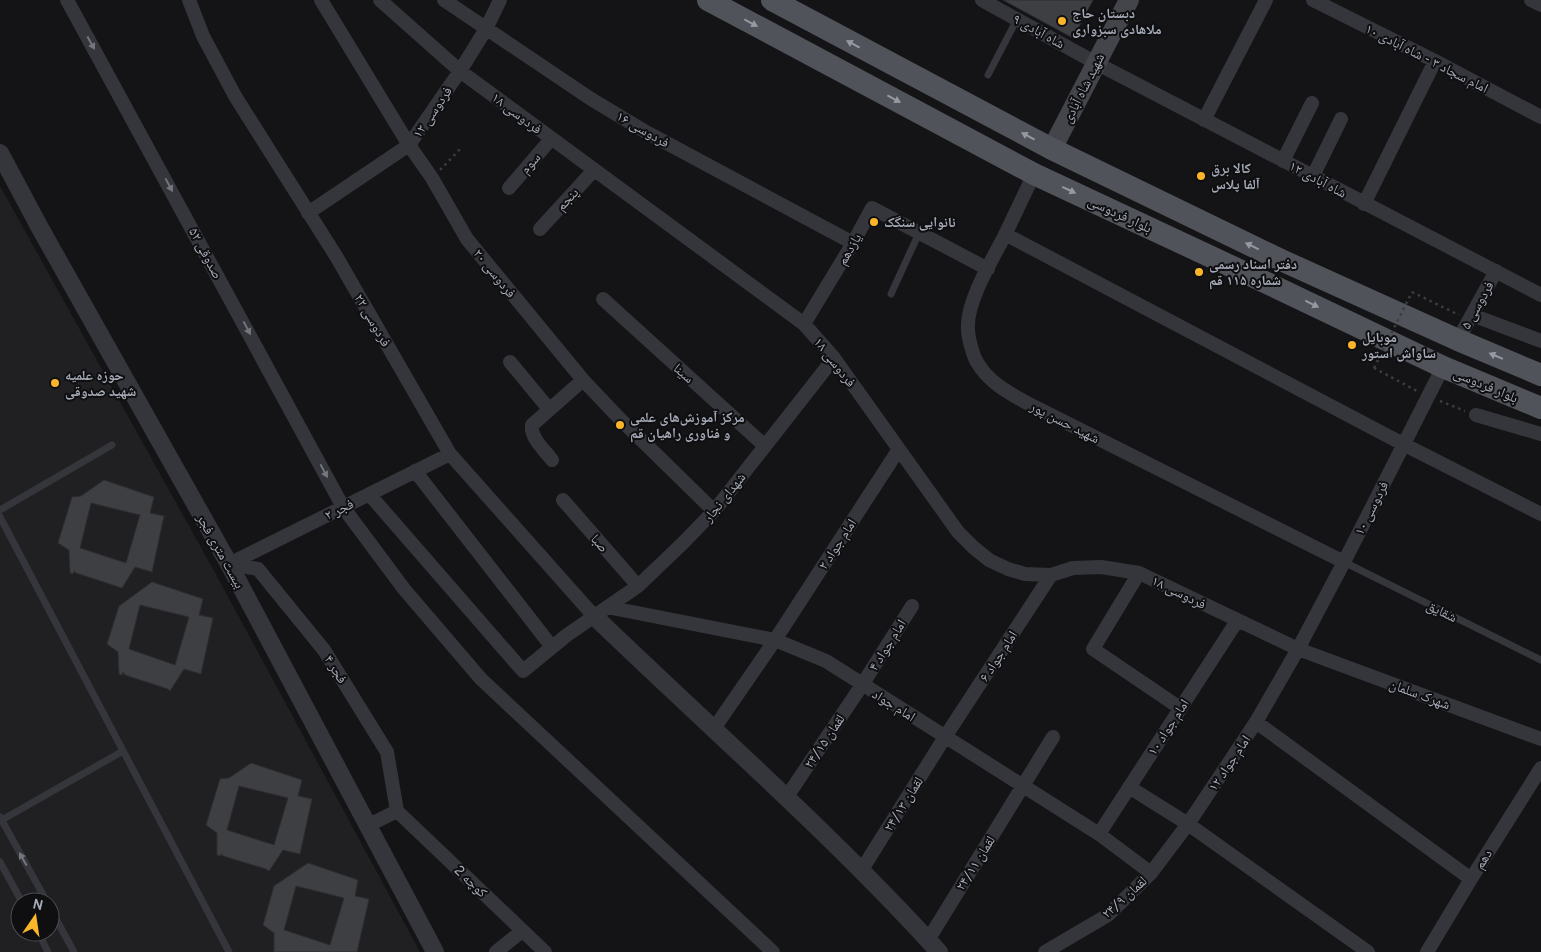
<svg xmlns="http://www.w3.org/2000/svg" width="1541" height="952" viewBox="0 0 1541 952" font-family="Overpass,'Noto Naskh Arabic',sans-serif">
<rect width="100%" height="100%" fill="#141416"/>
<path fill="#202023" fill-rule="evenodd" d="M0 186 219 580 420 952H0ZM20 902H50V932H20Z"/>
<path fill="#3e3f43" stroke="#2e2e32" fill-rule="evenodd" d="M1003 0H1093L1073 38Z
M104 480 154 497 150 513 164 516 152 572 135 567 122 588 76 573 74 571 73 574 70 573 69 550 58 543 72 497 81 496ZM91 503 140 515 126 563 80 548Z
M152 582 203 599 199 615 213 618 201 674 184 669 170 691 168 689 125 675 123 672 122 675 119 674 118 652 107 644 119 606ZM140 605 189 617 175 665 129 649Z
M251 763 302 780 298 796 312 799 300 854 283 850 269 871 266 869 223 856 221 853V856L217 855V833L206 825 220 779 229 778ZM239 786 288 798 274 845 227 830Z
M308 863 358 880 355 896 369 899 357 952H274V933L263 925 274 886ZM296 886 344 898 330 945 284 930Z"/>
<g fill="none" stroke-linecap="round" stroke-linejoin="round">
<path stroke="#3b3d42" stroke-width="2.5" stroke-dasharray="2.5 4" stroke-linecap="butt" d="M440 170 462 147
M1412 292 1459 315
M1374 368 1417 391
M1440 401 1465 411"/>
<path stroke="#35363b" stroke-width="7" d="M988 75 1017 19
M891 294 919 233
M0 510 112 445
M0 517 229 952
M1344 562 1541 660
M0 817 47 902
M0 821 123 751
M0 862 22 902
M50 908 74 952
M38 932 48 952"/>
<path stroke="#35363b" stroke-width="14" d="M67 0 343 507 404 589 481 679 773 952
M189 0 203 36 235 96 336 256 450 454 593 615
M321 0 409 145 432 178 467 239 583 380 620 419 714 511
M380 0 460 71 804 324 834 358 958 532 973 547 989 560 1008 569 1025 574 1051 575 1073 568 1101 567 1139 573 1298 649 1541 739
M444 0 591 99 646 132 853 243
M982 0 1096 63 1541 295
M1313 0 1435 61 1541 117
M1531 0 1541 5
M1204 120 1266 0
M1283 161 1312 103
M1034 174C1024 195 1014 216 1004 237 992 260 966 302 968 329 968 337 973 356 977 362 988 382 1009 393 1027 403L1344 562
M1313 176 1341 119
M509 188 551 139
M1364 204 1435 61
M308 213 409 145 460 71 486 29 500 0
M540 229 594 170
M1005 234 1403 444 1541 514
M603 299 765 446
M1472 315 1541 341
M804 324 853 243 872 208 988 269
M1458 340 1496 271
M510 362 549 409
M1476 415 1541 434
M552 460C545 450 530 438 532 425L583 380
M415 471 552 647
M369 494 523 671 567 635 638 586 683 543 714 511 834 358
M563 500 638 586
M229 564 258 569 324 650 387 752 397 811
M229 564 450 454
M1139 573 1093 649 1180 708
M607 607 775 640 826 661 1099 834 1151 873
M1256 722 1471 879
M713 730 775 640 899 449
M1129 787 1188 824 1368 952
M786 798 862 685 912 606
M397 811 545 952
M367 826 397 811
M1099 834 1237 621
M861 871 945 737 1051 575
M928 940 1053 737
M496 952 522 931
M1045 952 1108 915 1151 873 1188 824 1256 722 1298 649 1344 562 1443 367
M1427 952 1471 879 1541 768"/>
<path stroke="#35363b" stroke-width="18" d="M0 153 40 228 229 564 435 952
M593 615C709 727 831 833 939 952"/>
<path stroke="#43454b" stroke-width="20" d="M1052 149 1129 0"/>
<path stroke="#51535a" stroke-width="22" d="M708 0 1034 174 1269 284 1443 367 1541 408
M772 0 1052 149 1281 260 1458 340 1541 375"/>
<path stroke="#3b3d42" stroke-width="2.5" stroke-dasharray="2.5 4" stroke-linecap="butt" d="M1374 368 1412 292"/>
</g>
<defs><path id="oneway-solid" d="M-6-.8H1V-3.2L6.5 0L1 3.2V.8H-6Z" transform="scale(1.25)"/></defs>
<g fill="#9499a4">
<use href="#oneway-solid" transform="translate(751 23) rotate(28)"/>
<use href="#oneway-solid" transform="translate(853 44) rotate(-152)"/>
<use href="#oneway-solid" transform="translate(894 99) rotate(28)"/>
<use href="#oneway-solid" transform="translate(1028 136) rotate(-152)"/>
<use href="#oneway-solid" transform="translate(1069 190) rotate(25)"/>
<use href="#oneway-solid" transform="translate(1252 246) rotate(-154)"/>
<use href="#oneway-solid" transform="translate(1312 304) rotate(26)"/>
<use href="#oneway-solid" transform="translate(1496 356) rotate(-157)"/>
</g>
<g fill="#73767f">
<use href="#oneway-solid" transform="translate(91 43) rotate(61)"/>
<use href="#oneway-solid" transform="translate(169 185) rotate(62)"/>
<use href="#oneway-solid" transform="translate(247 328) rotate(62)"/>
<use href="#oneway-solid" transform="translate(324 471) rotate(62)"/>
<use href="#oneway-solid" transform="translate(23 859) rotate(-119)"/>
</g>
<g fill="#fab528" stroke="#0f0f11" stroke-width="2">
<circle cx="1062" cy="21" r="5"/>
<circle cx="1201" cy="176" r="5"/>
<circle cx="874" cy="222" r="5"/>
<circle cx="1199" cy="272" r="5"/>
<circle cx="1352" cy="345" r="5"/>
<circle cx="55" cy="383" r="5"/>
<circle cx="620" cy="425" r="5"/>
</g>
<g text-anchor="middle" stroke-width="4" stroke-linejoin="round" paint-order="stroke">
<g font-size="14" font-weight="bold" fill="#a5aab7" stroke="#0f0f11" text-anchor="start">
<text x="1072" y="18">دبستان حاج<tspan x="1072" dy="16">ملاهادی سبزواری</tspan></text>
<text x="1211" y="173">کالا برق<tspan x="1211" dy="16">آلفا پلاس</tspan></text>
<text x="884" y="227">نانوایی سنگک</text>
<text x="1209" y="269">دفتر اسناد رسمی<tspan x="1209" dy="16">شماره ۱۱۵ قم</tspan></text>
<text x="1362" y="342">موبایل<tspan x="1362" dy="16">ساواش استور</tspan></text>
<text x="65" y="380">حوزه علمیه<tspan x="65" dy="16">شهید صدوقی</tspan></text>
<text x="630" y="422">مرکز آموزش‌های علمی<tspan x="630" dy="16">و فناوری راهیان قم</tspan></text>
</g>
<g font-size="14" fill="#a5aab7" stroke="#0f0f11">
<text transform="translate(1039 31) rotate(29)" y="5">شاه آبادی ۹</text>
<text transform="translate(1427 58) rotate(27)" y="5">امام سجاد ۳ - شاه آبادی ۱۰</text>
<text transform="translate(1083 88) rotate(-63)" y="5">شهید شاه آبادی</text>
<text transform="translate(432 112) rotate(-56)" y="5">فردوسی ۱۲</text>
<text transform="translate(517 113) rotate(37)" y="5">فردوسی ۱۸</text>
<text transform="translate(643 129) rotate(30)" y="5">فردوسی ۱۶</text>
<text transform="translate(530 163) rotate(-49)" y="5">سوم</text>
<text transform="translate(1318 179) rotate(28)" y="5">شاه آبادی ۱۲</text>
<text transform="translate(567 199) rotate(-47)" y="5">پنجم</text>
<text transform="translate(1120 214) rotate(25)" y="5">بلوار فردوسی</text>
<text transform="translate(849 249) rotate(-60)" y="5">یازدهم</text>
<text transform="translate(206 253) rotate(62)" y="5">صدوقی ۵۲</text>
<text transform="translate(495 273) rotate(51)" y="5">فردوسی ۲۰</text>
<text transform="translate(1477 305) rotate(-61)" y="5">فردوسی ۵</text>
<text transform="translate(373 320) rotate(60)" y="5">فردوسی ۲۲</text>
<text transform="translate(835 362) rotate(52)" y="5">فردوسی ۱۸</text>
<text transform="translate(684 373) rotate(42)" y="5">سینا</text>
<text transform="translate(1486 385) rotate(23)" y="5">بلوار فردوسی</text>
<text transform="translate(1065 422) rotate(27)" y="5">شهید حسن پور</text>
<text transform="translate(724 497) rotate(-51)" y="5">شهدای نجار</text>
<text transform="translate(1371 508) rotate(-63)" y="5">فردوسی ۱۰</text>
<text transform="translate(339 509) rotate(-26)" y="5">فجر ۲</text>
<text transform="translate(600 543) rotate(49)" y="5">صبا</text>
<text transform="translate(837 544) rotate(-57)" y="5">امام جواد ۲</text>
<text transform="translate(221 551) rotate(61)" y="5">بیست متری فجر</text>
<text transform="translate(1179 592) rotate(26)" y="5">فردوسی ۱۸</text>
<text transform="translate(1442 611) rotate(26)" y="5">شقایق</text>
<text transform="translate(887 645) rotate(-58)" y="5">امام جواد ۴</text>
<text transform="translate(998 656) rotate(-57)" y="5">امام جواد ۶</text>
<text transform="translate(336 669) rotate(58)" y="5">فجر ۴</text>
<text transform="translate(1420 694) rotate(20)" y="5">شهرک سلمان</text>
<text transform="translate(894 705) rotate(32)" y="5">امام جواد</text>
<text transform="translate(1168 727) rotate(-57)" y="5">امام جواد ۱۰</text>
<text transform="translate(824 741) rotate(-56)" y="5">لقمان ۲۴/۱۵</text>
<text transform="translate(1229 763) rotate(-56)" y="5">امام جواد ۱۲</text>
<text transform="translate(903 804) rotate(-58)" y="5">لقمان ۲۴/۱۳</text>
<text transform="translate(1483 859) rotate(-58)" y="5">دهم</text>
<text transform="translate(975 863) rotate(-58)" y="5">لقمان ۲۴/۱۱</text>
<text transform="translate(471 881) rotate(44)" y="5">کوچه 2</text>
<text transform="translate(1124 897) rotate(-42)" y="5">لقمان ۲۴/۹</text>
</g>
</g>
<g transform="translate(35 917) rotate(13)"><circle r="24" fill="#0f0f11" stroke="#4b4d53"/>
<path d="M0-4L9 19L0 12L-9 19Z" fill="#fab528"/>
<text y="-8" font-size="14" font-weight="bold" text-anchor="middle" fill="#a5aab7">N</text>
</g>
</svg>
